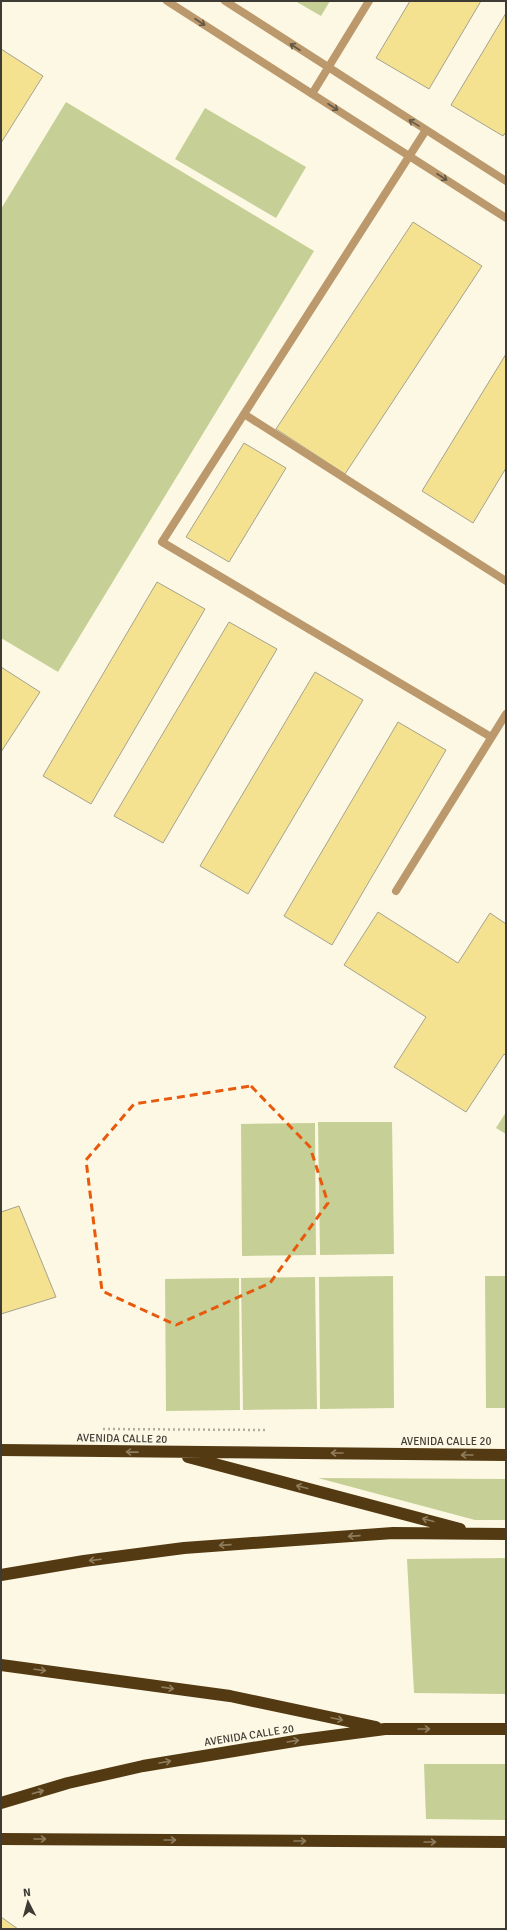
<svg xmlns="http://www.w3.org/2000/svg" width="507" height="1930" viewBox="0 0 507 1930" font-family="Signika,sans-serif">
<rect width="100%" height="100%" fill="#fcf8e4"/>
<path fill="#c6d096" d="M295 1H330L321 16Z
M66 102 314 251 58 672 1 638V209Z
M205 108 306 167 276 218 175 159Z
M506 1112V1134L496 1128Z
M318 1122H392L394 1254 320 1255Z
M315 1123 316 1255 242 1256 241 1124Z
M393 1276 394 1408 320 1409 319 1277Z
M485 1276H506V1408H486Z
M315 1277 317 1409 243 1410 241 1278Z
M239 1278 240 1410 166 1411 165 1279Z
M318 1478 506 1479V1520H475Z
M506 1558V1694L414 1693 407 1559Z
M424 1764H506V1820L426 1819Z"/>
<path fill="#f4e291" stroke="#a6a290" d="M410 1H481L429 89 376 58Z
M506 13V132L503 136 451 105Z
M1 49 43 76 1 143Z
M413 222 482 266 345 474 276 429Z
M506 354V468L473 523 422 491Z
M244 443 286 468 229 562 186 537Z
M157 582 205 609 91 804 43 776Z
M229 622 277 649 163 843 114 816Z
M1 667 40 692 1 752Z
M315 672 363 700 248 894 200 866Z
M398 722 446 750 332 945 284 916Z
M378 912 458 963 490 913 506 924V1056L504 1054 466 1112 394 1067 426 1017 344 965Z
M19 1206 56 1297 1 1314V1212Z
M1 1917 18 1929H1Z"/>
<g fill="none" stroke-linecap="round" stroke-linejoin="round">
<path stroke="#b1ae9f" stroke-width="2.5" stroke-dasharray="2 3" stroke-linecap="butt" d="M103 1429 266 1430"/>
<path stroke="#bb996c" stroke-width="8" d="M167 1 506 218
M225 1 506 181
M312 94 369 1
M426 130 162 542 491 737
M244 414 506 581
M396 891 506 714"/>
<path stroke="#533a12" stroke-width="12" d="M1 1450 506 1455
M188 1457 460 1529
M1 1575 84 1561 184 1548 393 1533 506 1534
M1 1665 230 1696 376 1727
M1 1803 68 1783 143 1766 301 1740 385 1729H506
M1 1839 506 1842"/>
</g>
<defs><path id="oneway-shaft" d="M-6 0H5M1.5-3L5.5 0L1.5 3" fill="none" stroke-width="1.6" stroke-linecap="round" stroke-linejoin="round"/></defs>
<g stroke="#635745">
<use href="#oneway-shaft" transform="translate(200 22) rotate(33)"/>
<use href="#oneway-shaft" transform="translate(295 47) rotate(-147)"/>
<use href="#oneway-shaft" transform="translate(333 107) rotate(33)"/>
<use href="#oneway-shaft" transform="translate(414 123) rotate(-148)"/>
<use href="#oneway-shaft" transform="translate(442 177) rotate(33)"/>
</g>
<g stroke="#8e7c5c">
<use href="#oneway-shaft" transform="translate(132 1452) rotate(-179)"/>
<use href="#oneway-shaft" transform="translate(337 1453) rotate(-180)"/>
<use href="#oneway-shaft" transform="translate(467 1455) rotate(-180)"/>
<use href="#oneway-shaft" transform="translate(302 1487) rotate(-165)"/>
<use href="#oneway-shaft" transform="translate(428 1520) rotate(-165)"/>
<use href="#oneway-shaft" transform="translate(354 1536) rotate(176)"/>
<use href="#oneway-shaft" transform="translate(225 1545) rotate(176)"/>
<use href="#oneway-shaft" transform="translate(95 1560) rotate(173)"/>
<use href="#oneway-shaft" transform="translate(40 1670) rotate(7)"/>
<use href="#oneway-shaft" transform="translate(168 1688) rotate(8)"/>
<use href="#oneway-shaft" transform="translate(337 1719) rotate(12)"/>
<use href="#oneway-shaft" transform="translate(424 1729)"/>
<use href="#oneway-shaft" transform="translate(293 1741) rotate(-9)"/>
<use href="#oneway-shaft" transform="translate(165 1762) rotate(-10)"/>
<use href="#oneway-shaft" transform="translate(38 1792) rotate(-16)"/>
<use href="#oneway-shaft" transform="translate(40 1839)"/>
<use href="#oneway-shaft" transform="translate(170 1840)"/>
<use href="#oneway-shaft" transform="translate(300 1841)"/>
<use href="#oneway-shaft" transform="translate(430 1842)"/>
</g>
<path fill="none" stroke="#e8590c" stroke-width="3" stroke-dasharray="8 5" stroke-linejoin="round" d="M251 1086 310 1147 328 1203 270 1283 176 1325 102 1291 86 1160 134 1104Z"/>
<g text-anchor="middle" stroke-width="3" stroke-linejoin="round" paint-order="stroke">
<g font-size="11" fill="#3d3b34" stroke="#fcf8e4">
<text transform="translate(122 1438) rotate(1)" y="4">AVENIDA CALLE 20</text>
<text x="446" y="1445">AVENIDA CALLE 20</text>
<text transform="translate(249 1735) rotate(-9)" y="4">AVENIDA CALLE 20</text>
</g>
</g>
<rect width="507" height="1930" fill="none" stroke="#3d3b34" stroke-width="4"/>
<g transform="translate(28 1902) rotate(354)" stroke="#fcf8e4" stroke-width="3" paint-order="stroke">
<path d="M0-3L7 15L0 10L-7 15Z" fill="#3d3b34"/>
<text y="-6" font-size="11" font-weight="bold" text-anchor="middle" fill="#3d3b34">N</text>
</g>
</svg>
